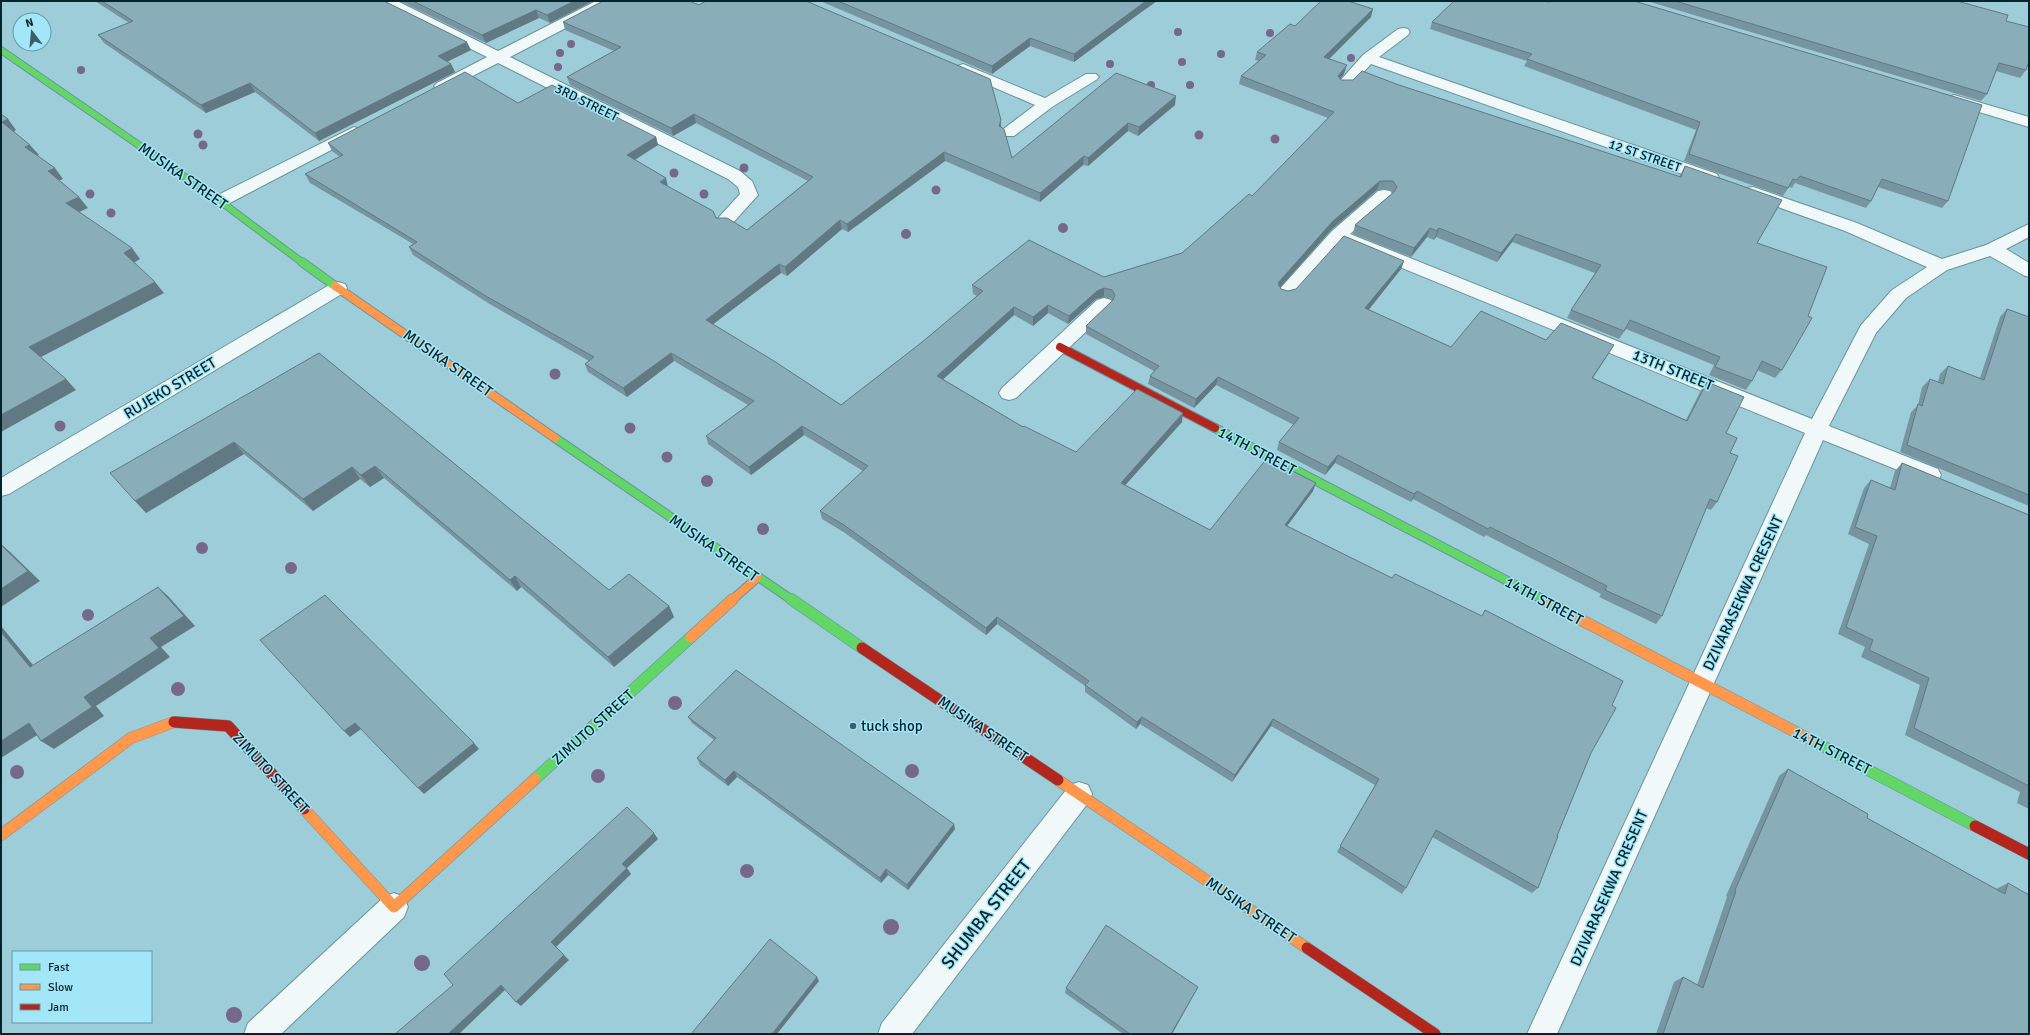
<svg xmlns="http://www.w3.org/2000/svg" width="2030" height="1035" viewBox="0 0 2030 1035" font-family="Signika,sans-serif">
<rect width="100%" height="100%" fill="#9ecdda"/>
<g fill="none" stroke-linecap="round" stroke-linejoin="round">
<g stroke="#6b939d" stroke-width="2">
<path id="street" d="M379 1H397L498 51 596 1H614L612 4 510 57 740 171 752 181 758 195 731 225 725 226 719 225 716 221 719 217 740 194 738 187 728 179 498 63 447 89H437L434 86 437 83 487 57 381 4Z
M1403 28 1408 29 1410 32 1408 35 1379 57 1717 174 1719 178 1717 182 1711 183 1705 182 1371 64 1350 87H1340L1337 84 1340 81 1363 55 1398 29Z
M963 64 1045 98 1086 74H1096L1099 77 1096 80 1052 107 1014 136H1002L1000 133 1002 130 1035 105 958 72 955 69 958 66Z
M1954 95 2029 117V127L1949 103 1946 100 1949 97Z
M354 127 360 129 362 132 360 135 226 205 220 206 214 205 211 201 214 197Z
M1753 187 1857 223 1942 259 1986 245 2029 224V237L2006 249 2029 263V277L2023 275 1990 256 1947 270 1906 298 1876 333 1829 426 1938 469 1941 475 1938 481 1930 483 1823 440 1557 1034H1527L1805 433 1341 243 1293 296 1286 298 1279 296 1277 292 1332 231 1378 191 1384 190 1390 191 1393 195 1390 199 1350 234 1812 419 1861 325 1892 290 1927 267 1845 231 1747 196 1745 192 1747 188Z
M338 282 345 284 347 288 345 292 9 494 1 496V478L331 284Z
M1104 298 1111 300 1113 304 1111 308 1016 398 1009 400 1002 398 999 393 1002 388 1097 300Z
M1079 782 1088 785 1092 794 1088 803 912 1034H878L882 1023 1070 785Z
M394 893 404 897 408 907 404 917 281 1034H244L248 1023 384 897Z"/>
</g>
<g stroke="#6b939d" stroke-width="8">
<path id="fast-far2" d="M1 50 220 201 303 263"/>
</g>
<g stroke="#6b939d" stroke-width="10">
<path id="fast-far1" d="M302 262 335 286
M1215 428 1544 600
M555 438 792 600"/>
</g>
<g stroke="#6b939d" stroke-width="12">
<path id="fast" d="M791 599 862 648
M1542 599 1545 601
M1811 740 1975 826
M535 779 691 637"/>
</g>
<g stroke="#6b939d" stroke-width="10">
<path id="slow-far1" d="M335 286 555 438
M732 600 757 578"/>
</g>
<g stroke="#6b939d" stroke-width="12">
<path id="slow" d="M1545 601 1811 740
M691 637 733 599
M1058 780 1307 948
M304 809 394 907 535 779
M1 835 131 738 174 722"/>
</g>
<g stroke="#6b939d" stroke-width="10">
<path id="jam-far1" d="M1060 347 1215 428"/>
</g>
<g stroke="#6b939d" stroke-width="12">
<path id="jam" d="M862 648 1058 780
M174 722 228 726 304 809
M1975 826 2029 854
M1307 948 1435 1034"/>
</g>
<use href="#street" fill="#f0f8f9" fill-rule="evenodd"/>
<use href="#fast-far2" stroke="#63d668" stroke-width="6"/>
<use href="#fast-far1" stroke="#63d668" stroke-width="8"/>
<use href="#fast" stroke="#63d668" stroke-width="11"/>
<use href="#slow-far1" stroke="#ff974d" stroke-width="8"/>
<use href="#slow" stroke="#ff974d" stroke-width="11"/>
<use href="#jam-far1" stroke="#b3261e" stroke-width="8"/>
<use href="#jam" stroke="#b3261e" stroke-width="11"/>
</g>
<g fill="#76688b">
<circle cx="1178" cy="32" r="4"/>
<circle cx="1270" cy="33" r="4"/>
<circle cx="571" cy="44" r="4"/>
<circle cx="560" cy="53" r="4"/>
<circle cx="1221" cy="54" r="4"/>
<circle cx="1351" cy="58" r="4"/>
<circle cx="1182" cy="62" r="4"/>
<circle cx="1110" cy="64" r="4"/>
<circle cx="558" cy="67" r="4"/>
<circle cx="81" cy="70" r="4"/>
<circle cx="1151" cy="85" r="4"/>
<circle cx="1190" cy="85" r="4"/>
<circle cx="198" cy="134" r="4.5"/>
<circle cx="1199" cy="135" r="4.5"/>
<circle cx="1275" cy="139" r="4.5"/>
<circle cx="203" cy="145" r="4.5"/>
<circle cx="744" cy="168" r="4.5"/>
<circle cx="674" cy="173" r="4.5"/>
<circle cx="936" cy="190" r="4.5"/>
<circle cx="90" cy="194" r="4.5"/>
<circle cx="704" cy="194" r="4.5"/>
<circle cx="111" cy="213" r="4.5"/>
<circle cx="1063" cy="228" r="5"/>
<circle cx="906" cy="234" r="5"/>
<circle cx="555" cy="374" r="5.5"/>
<circle cx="60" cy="426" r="5.5"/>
<circle cx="630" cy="428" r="5.5"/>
<circle cx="667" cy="457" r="5.5"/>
<circle cx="707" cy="481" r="6"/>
<circle cx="763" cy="529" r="6"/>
<circle cx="202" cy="548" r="6"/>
<circle cx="291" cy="568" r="6"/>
<circle cx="88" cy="615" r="6"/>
<circle cx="178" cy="689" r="7"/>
<circle cx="675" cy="703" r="7"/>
<circle cx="912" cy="771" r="7"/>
<circle cx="17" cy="772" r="7"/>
<circle cx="598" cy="776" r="7"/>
<circle cx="747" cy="871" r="7"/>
<circle cx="891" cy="927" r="8"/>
<circle cx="422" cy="963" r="8"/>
<circle cx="234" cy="1015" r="8"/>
</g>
<path fill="#7795a0" d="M95 1H384L471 50 447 62 451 64 455 72 319 141 255 92 206 113 104 43 98 35 129 23Z
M400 1H593L550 23 539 18 486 43Z
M820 1H1157L1140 13 1074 62 1030 46 992 74Z
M1647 1H1957L2006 21 2026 70 2020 78 1996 71 1987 94 1981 101Z
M1541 2 1948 201 1942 208 1878 187 1871 201 1866 208 1795 183 1792 188 1789 187 1783 196 1684 161 1696 130 1524 66 1527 61 1430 29 1432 22Z
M699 5 1001 120V127L1012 158 1175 105 1138 136 1128 131 1088 166 1083 165 1040 202 945 161 848 232 842 229 787 276 781 273 713 324 841 405 921 343 977 296 973 294 972 285 1104 277 1182 253 1252 196 1328 118 1239 84 1241 76 1259 61 1255 60 1257 52 1295 26 1371 17 1329 59 1344 74 1340 79 1341 80 1399 85 1679 177 1685 166 1757 243 1782 370 1775 378 1757 370 1752 381 1746 390 1709 375 1714 365 1626 329 1619 339 1567 318 1571 310 1595 273 1512 242 1497 262 1436 237 1434 240 1427 237 1411 257 1353 234 1355 225 1393 193 1390 190H1377L1331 230 1280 287 1281 289 1288 291 1404 261 1401 269 1368 310 1451 347 1546 340 1614 345 1593 378 1686 420 1701 390 1707 382 1726 433 1730 453 1717 502 1711 510 1706 508 1662 616 1656 624 1599 597 1601 594 1486 535 1484 537 1413 499 1411 502 1335 463 1325 475 1277 450 1279 442 1294 425 1216 385 1194 408 1148 384 1150 376 1154 371 1086 334V326L1113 301 1111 299 1104 297 1096 299 1068 324 1048 313 1033 326 1014 315 943 379 1023 427 1076 452 1182 422 1125 485 1210 530 1313 491 1287 526 1591 753 1557 836 1538 888 1532 893 1432 837 1406 888 1402 894 1337 852 1375 785 1271 726 1232 782 1140 724 1136 729 1085 692V686L997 624 986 635 845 533 822 519 820 511 863 471 804 435 751 475 708 444 706 436 748 405 674 361 627 397 588 372 585 364 589 361 488 303 413 255 409 247 413 244 310 183 305 174 340 157 332 151 328 143 518 103 656 137 658 145 635 160 668 187 716 218 747 230 808 181 696 123 673 136 570 85 567 77 614 51 565 30 563 22Z
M2007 309 2029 317V506L1900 452 1911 412 1918 405 1922 387 1930 379 1938 382 1940 374 1948 366 1980 378 2000 317Z
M319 353 609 590 669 606 674 617 614 667 521 587 517 591 384 478 370 487 360 479 313 511 244 454 146 513Z
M1902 463 2029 515V809L2017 803 2020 792 1905 735 1920 685 1861 657 1865 647 1838 634 1869 544 1848 534 1864 488 1871 480 1890 488 1895 471Z
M688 717 955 829 908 890 888 875 881 883 737 777 728 786 700 765 697 758 714 740 692 723Z
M1788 769 1867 818 1996 889 2008 883 2029 1034H1656L1674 982 1683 977 1697 985 1727 897 1726 896 1779 776Z
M1198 987 1172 1034H1123L1065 993 1066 988Z"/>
<path fill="#617982" d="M574 1H593L550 23 547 15Z
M1146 1H1157L1140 13 1074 62V54Z
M1373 9 1371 17 1322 66 1324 57Z
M536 10 539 18 486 43 482 35Z
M1030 38V46L992 74V66Z
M467 42 471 50 442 64 438 56Z
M451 64 455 72 319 141 315 133Z
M1347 65 1344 74 1336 84 1338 76Z
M250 83 255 92 206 113 201 105Z
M1176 96 1175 105 1138 136 1139 127Z
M694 114 696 123 673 136 671 128Z
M8 119 16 130 11 133 2 122Z
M1001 120V129L999 126Z
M1128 123V131L1088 166V158Z
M656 137 658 145 629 163 627 155Z
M30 145 39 155 34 158 25 147Z
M944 152 945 161 848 232 847 224Z
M1084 156 1083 165 1040 202V193Z
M55 168 63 179 56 182 48 171Z
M666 178 668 187 660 182Z
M1380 181 1377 190 1331 230 1276 292 1278 283 1333 221Z
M79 197 88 208 75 214 66 203Z
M840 220 842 229 787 276 785 267Z
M1430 228 1427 237 1411 257 1414 248Z
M1439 228 1436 237 1434 240 1437 231Z
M1516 234 1512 242 1497 262 1501 253Z
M132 248 140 259 132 264 124 253Z
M1404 261 1401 269 1363 317 1365 308Z
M779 264 781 273 708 328 706 320Z
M155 282 164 293 39 358 29 347Z
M1104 288V297L1096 299 1068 324 1069 316 1097 291Z
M1048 305V313L1033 326V317Z
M1014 307V315L938 384 937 376Z
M1614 345 1609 353 1587 386 1592 378Z
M671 353 674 361 627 397 623 388Z
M1218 377 1216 385 1194 408 1196 399Z
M66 379 76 390 1 432V415Z
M1183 413 1182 422 1120 491 1121 483Z
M802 426 804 435 751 475 749 467Z
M234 442 244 454 146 513 135 501Z
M1338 455 1335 463 1325 475 1328 467Z
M375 466 384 478 370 487 361 475Z
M352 467 360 479 313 511 303 499Z
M1316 483 1313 491 1282 533 1285 525Z
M1417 491 1413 499 1411 502 1414 494Z
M1 544 9 551 40 581 1 607Z
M515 576 521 587 517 591 510 580Z
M158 587 168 596 195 626 161 647 170 657 96 706 104 716 54 749 41 741 84 697 150 638Z
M669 606 674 617 614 667 608 657Z
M997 617V624L986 635V628Z
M1 626 42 676 30 667 1 632Z
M1142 717 1140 724 1136 729 1137 722Z
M1273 719 1271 726 1232 782 1235 775Z
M29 723 42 732 1 758V741Z
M355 723 361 729 350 737 344 731Z
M474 743 479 749 424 794 418 788Z
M734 771 737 777 728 786 725 780Z
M954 824 955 829 908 890 907 885Z
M654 833 658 839 626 869 622 864Z
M627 868 631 874 556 947 569 960 521 1006 516 1002 551 942Z
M886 869 888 875 881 883 880 878Z
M817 977 819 981 777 1034H772Z
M501 985 506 989 459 1034H448Z
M1198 987 1172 1034H1171Z"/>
<path fill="#8aadba" stroke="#617982" d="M102 1H384L467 42 438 56 451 64 315 133 250 83 201 105 98 35 133 21Z
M413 1H574L547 15 536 10 482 35Z
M603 1H689L699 5 706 1H806L990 79 1001 120 999 126 1004 129 1012 158 1116 73 1176 96 1139 127 1128 123 1088 158 1084 156 1040 193 944 152 847 224 840 220 785 267 779 264 706 320 774 361 841 405 921 343 983 291 972 285 1029 240 1104 277 1182 253 1249 194 1252 196 1334 112 1241 76 1266 55 1257 52 1290 24 1295 26 1321 1H1348L1373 9 1324 57 1347 65 1338 76 1341 80H1353L1362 71 1399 85 1681 177 1685 166 1782 200 1757 243 1827 267 1808 316 1812 318 1782 370 1762 361 1752 381 1715 367 1720 357 1630 320 1624 331 1571 310 1601 265 1516 234 1501 253 1439 228 1437 231 1430 228 1414 248 1355 225 1394 192 1397 187 1393 181H1380L1333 221 1278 283 1281 289 1288 291 1296 289 1344 236 1404 261 1365 308 1451 347 1481 311 1546 340 1561 323 1614 345 1592 378 1687 421 1707 382 1744 397 1726 433 1737 438 1730 453 1738 456 1717 502 1710 499 1662 616 1605 590 1607 586 1490 527 1488 529 1417 491 1414 494 1338 455 1328 467 1279 442 1299 418 1218 377 1196 399 1150 376 1159 366 1086 326 1113 300 1115 295 1112 290 1104 288 1097 291 1069 316 1048 305 1033 317 1014 307 937 376 1023 427 1024 426 1076 452 1137 389 1183 413 1121 483 1210 530 1267 458 1316 483 1285 525 1392 578 1395 574 1482 616 1485 610 1623 681 1612 705 1616 708 1591 753 1557 836H1558L1538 888 1436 830 1406 888 1340 846 1379 779 1273 719 1235 775 1142 717 1137 722 1085 685 1089 681 997 617 986 628 844 525 820 511 868 466 802 426 749 467 706 436 754 401 671 353 623 388 585 364 594 357 484 295 409 247 417 242 305 174 343 155 328 143 465 72 518 103 552 85 656 137 627 155 666 178 660 182 713 211 716 218H727L747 230 813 177 694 114 671 128 567 77 621 47 563 22Z
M838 1H1146L1074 54 1030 38 992 66Z
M1454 1H1540L1550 2 1552 1H1634L1982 105 1948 201 1882 179 1871 201 1800 176 1797 180 1793 179 1788 188 1689 154 1700 122 1527 59 1532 54 1432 22Z
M1675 1H1957L2008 15 2006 21 2029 27V61L2026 70 1999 63 1987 94Z
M1 114 8 119 2 122 30 145 25 147 55 168 48 171 79 197 66 203 132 248 124 253 155 282 29 347 66 379 1 415Z
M2007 309 2029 317V495L1907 445 1918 404 1922 406 1930 379 1943 384 1948 366 1984 380Z
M319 353 609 590 629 574 669 606 608 657 515 576 510 580 375 466 361 475 352 467 303 499 234 442 135 501 110 473Z
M1902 463 2029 515V786L1914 728 1929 678 1869 650 1873 640 1846 627 1877 536 1855 527 1871 480 1895 490Z
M1 545 28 571 1 589Z
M158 587 184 616 150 638 159 648 84 697 92 707 41 741 29 723 1 741V632L30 667Z
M325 595 474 743 418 788 355 723 344 731 260 640Z
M736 670 954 824 907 885 886 869 880 878 734 771 725 780 697 758 716 738 688 717Z
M1788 769 1868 814 1867 818 2005 894 2008 883 2029 895V1034H1663L1683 977 1703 988 1736 891 1735 890Z
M627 807 654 833 622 864 627 868 551 942 564 955 516 1002 501 985 448 1034H395L453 985 444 974Z
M1106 925 1198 987 1171 1034H1130L1066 988Z
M770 939 817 977 772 1034H691Z"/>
<circle fill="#37606a" stroke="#a3e6f8" stroke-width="1.5" cx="853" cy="726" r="4"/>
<g text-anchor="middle" stroke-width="3" stroke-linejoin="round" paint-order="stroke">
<g font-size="13" fill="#00252d" stroke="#a3e6f8">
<text transform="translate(587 102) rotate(26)" y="5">3RD STREET</text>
<text transform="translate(1645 155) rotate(19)" y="5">12 ST STREET</text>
</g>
<g font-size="15" fill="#00252d" stroke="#a3e6f8">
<text transform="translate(183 176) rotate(35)" y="5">MUSIKA STREET</text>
<text transform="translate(448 363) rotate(35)" y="5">MUSIKA STREET</text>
<text transform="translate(1673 370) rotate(22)" y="5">13TH STREET</text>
<text transform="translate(170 388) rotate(-31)" y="5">RUJEKO STREET</text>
<text transform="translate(1257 451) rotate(28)" y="5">14TH STREET</text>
<text transform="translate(714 548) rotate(35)" y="5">MUSIKA STREET</text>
<text transform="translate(1743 593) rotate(-65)" y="5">DZIVARASEKWA CRESENT</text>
<text transform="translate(1544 601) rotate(28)" y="5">14TH STREET</text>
<text transform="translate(593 727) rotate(-42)" y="5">ZIMUTO STREET</text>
<text transform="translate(983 729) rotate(34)" y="5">MUSIKA STREET</text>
<text transform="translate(1832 751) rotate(27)" y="5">14TH STREET</text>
<text transform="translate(271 773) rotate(47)" y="5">ZIMUTO STREET</text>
<text transform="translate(1609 888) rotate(-66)" y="5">DZIVARASEKWA CRESENT</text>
<text transform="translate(1251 910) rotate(34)" y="5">MUSIKA STREET</text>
</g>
<g font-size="15" fill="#00252d" stroke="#a3e6f8" text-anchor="start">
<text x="861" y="731">tuck shop</text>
</g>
<g font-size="18" fill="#00252d" stroke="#a3e6f8">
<text transform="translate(986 914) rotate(-52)" y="6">SHUMBA STREET</text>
</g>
</g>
<rect width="2030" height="1035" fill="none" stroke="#00252d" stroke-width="4"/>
<rect x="12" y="951" width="140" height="72" fill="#a3e6f8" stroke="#6299a7"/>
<rect x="20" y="964" width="20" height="6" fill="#63d668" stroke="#6299a7"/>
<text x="48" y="971" font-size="12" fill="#00252d">Fast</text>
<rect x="20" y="984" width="20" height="6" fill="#ff974d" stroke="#6299a7"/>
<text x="48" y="991" font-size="12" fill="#00252d">Slow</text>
<rect x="20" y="1004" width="20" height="6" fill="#b3261e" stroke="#6299a7"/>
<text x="48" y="1011" font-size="12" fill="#00252d">Jam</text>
<g transform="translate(32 32) rotate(344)"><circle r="19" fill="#a3e6f8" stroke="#6299a7"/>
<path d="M0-3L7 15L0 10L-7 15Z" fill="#37606a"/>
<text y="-6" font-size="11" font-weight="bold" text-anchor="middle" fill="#00252d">N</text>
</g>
</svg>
